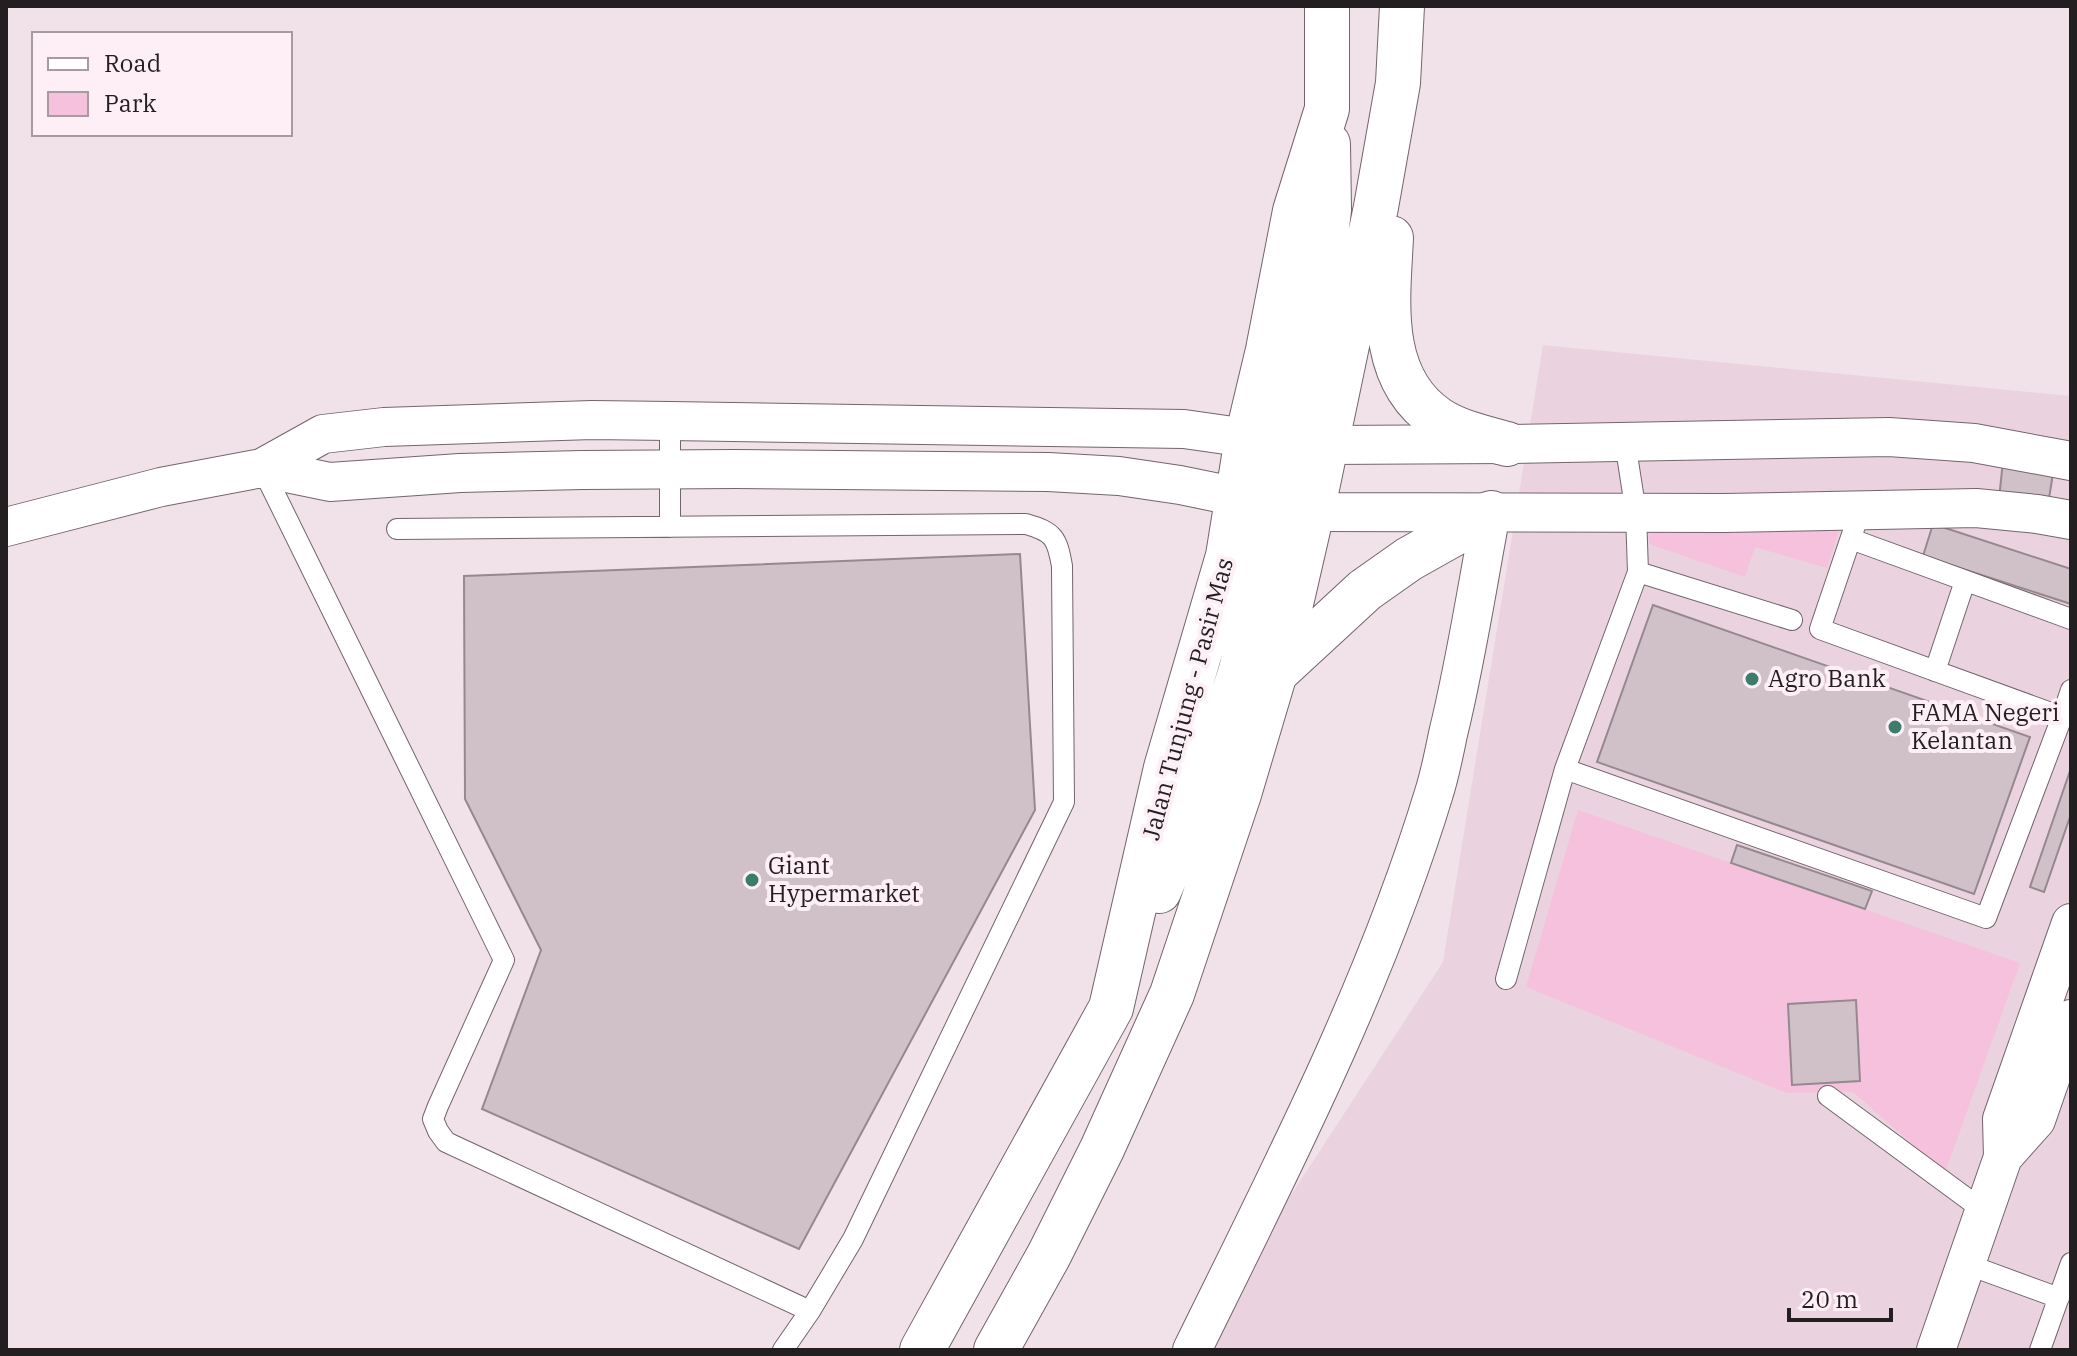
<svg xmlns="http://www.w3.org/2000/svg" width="2077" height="1356" viewBox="0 0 2077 1356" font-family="'IBM Plex Serif',serif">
<rect width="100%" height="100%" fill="#f1e1e9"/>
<path fill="#ead3df" d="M1543 345 2071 396V1350H1190L1443 962Z"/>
<path fill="#f5c1dc" d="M1843 518 1827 568 1755 547 1745 577 1649 544 1648 519Z
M1578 810 2020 963 1945 1173 1853 1092 1787 1093 1526 987Z"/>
<path fill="#d0c0c8" stroke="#96888f" stroke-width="2" d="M2003 461 2054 467 2048 505 1999 499Z
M1933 524 2071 569V604L1923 556Z
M1020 554 1035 810 799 1249 482 1109 541 950 465 799 464 576Z
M1653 605 2030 737 1974 894 1597 762Z
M2071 768V814L2044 892 2030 887Z
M1737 845 1872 891 1865 909 1731 863Z
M1856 1000 1860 1081 1792 1085 1788 1004Z"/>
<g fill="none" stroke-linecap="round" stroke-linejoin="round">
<g stroke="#73656c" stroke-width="22">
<path id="service" d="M1625 442 1636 513 1638 572 1792 620
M262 468 504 960 438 1106 433 1119 438 1131 446 1142 810 1311
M670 527V421
M397 529 1026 524C1054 532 1057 538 1062 566L1064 802 853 1239 810 1311 783 1350
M1851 539 2071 619
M1935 671 1965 581
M2062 717 2071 690
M1565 769 1986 918 2062 717 1820 629 1860 511
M1506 979 1565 769 1638 572
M1828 1096 1984 1211
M1966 1264 2059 1298
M2040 1350 2071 1263"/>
</g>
<g stroke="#73656c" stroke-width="40">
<path id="minor" d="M262 468 330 482 460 473 582 470 735 469 1048 472 1119 476 1180 485 1312 512 1724 513 1976 508 2037 514 2071 520
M6 527 161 487 262 468 323 434 384 427 592 420 670 421 1184 429 1247 438 1326 445 1507 444 1889 437 1974 443 2071 461
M2003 1157 2036 1120 2071 1019
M1192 1350C1281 1169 1375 987 1434 793 1440 774 1444 754 1448 734 1466 661 1477 587 1491 513
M1936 1350 2003 1157 2002 1119 2071 923"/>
</g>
<g stroke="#73656c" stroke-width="46">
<path id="primary" d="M1391 238C1388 300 1377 378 1438 419 1458 432 1484 438 1507 444
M1275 673 1365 590 1409 559 1491 513
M1159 891 1208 775 1241 670 1258 600 1275 505 1311 359 1329 210 1328 144
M922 1350 1111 1008 1166 768 1228 556 1247 438 1268 350 1295 211 1327 109V6
M996 1350 1049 1255 1102 1149 1172 994 1239 794 1275 673 1312 512 1376 207 1398 83 1402 6"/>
</g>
<use href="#service" stroke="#fff" stroke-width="20"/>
<use href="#minor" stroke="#fff" stroke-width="38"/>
<use href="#primary" stroke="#fff" stroke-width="44"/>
</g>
<g fill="#3c7c6a" stroke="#feeff6" stroke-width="3">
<circle cx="1752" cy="679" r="8"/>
<circle cx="1895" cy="727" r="8"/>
<circle cx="752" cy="880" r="8"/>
</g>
<g text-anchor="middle" stroke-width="8" stroke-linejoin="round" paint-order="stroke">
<g font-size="24" fill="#231e20" stroke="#feeff6" text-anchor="start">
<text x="1768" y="687">Agro Bank</text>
<text x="1911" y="721">FAMA Negeri<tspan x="1911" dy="28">Kelantan</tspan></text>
<text x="768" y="874">Giant<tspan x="768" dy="28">Hypermarket</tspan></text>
</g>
<g font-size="24" fill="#231e20" stroke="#feeff6">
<text transform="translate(1188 699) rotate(-75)" y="8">Jalan Tunjung - Pasir Mas</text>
</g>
</g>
<rect width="2077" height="1356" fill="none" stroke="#231e20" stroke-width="16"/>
<rect x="32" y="32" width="260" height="104" fill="#feeff6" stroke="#a69ba0" stroke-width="2"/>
<rect x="48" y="58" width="40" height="12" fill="#ffffff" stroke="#a69ba0" stroke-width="2"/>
<text x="104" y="72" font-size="24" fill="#231e20">Road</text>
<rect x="48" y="92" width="40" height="24" fill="#f5c1dc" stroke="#a69ba0" stroke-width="2"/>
<text x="104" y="112" font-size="24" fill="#231e20">Park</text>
<path d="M1789 1308v12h102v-12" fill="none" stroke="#231e20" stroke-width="4"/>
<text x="1801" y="1308" font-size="24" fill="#231e20" stroke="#feeff6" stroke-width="6" paint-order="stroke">20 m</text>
</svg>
